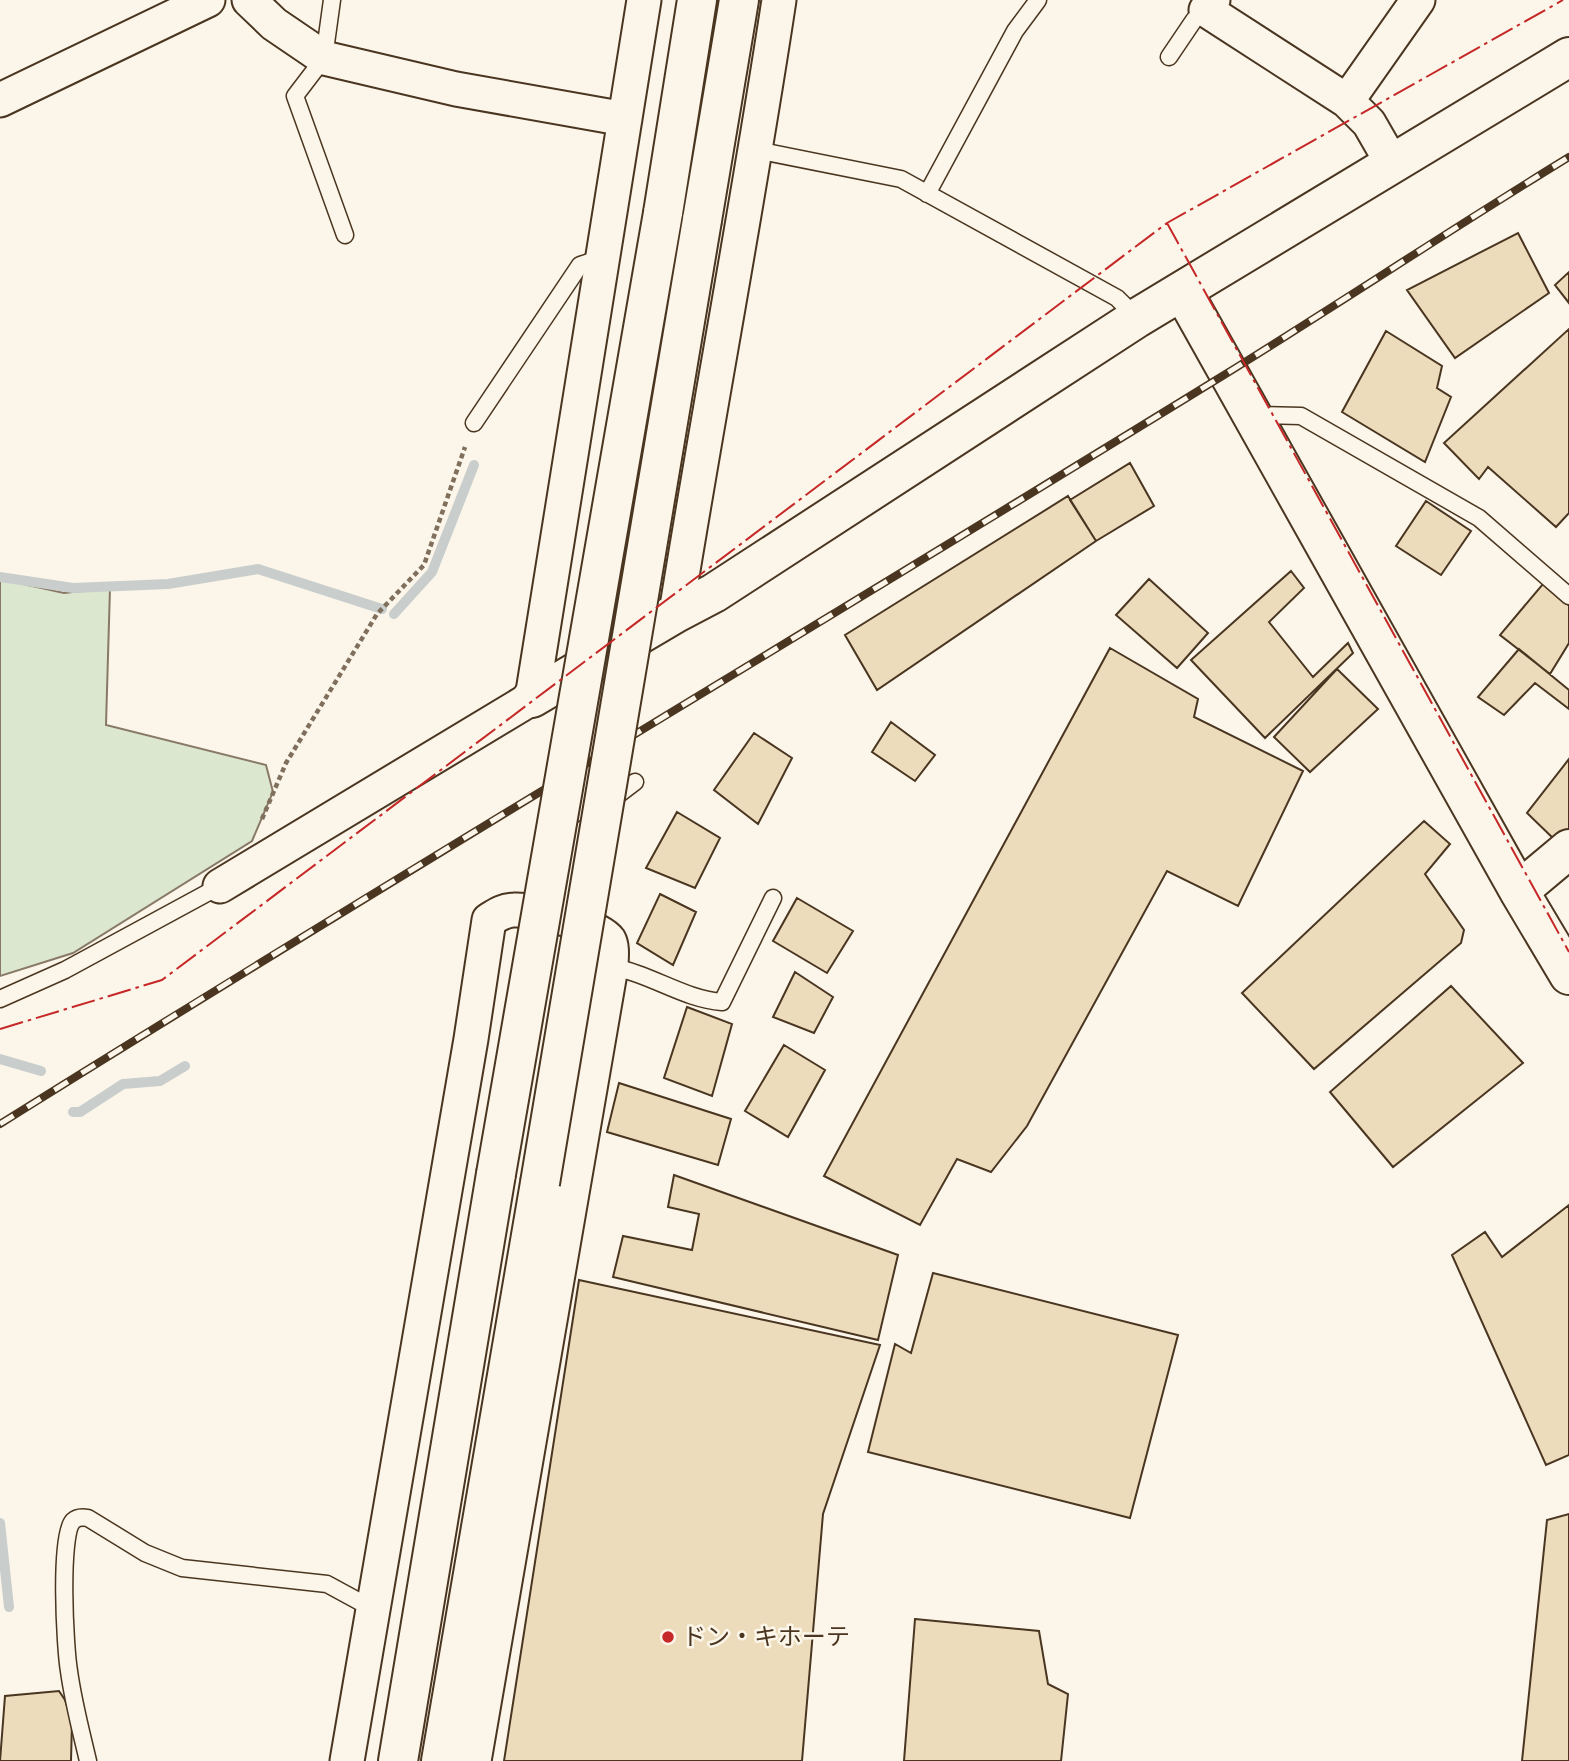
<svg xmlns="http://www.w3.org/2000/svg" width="1569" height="1761" viewBox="0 0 1569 1761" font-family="Literata,'Noto Sans JP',serif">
<rect width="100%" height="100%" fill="#fbf6e9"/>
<path fill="#dce7d0" stroke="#887966" stroke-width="2" d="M0 579 64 593 110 588 106 725 266 765 273 792 252 841 73 953 0 976Z"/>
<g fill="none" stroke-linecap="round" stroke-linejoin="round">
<path stroke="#c9cecd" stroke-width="10" d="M0 577 73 588 168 584 258 569 382 609
M394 614 432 572 474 465
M0 1059 41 1071
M73 1112H80L123 1084 160 1081 185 1066
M0 1523 9 1607"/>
</g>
<path fill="#ecdcbc" stroke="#4a3520" stroke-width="2" d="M1518 233 1549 293 1455 358 1407 290Z
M1569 272V303L1555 285Z
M1569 329V513L1556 527 1488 467 1479 479 1444 443Z
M1386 331 1442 366 1437 388 1451 397 1425 462 1342 412Z
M1130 463 1154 506 1096 541 1070 500Z
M1068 496 1096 541 877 690 845 635Z
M1426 501 1471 531 1441 575 1396 546Z
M1291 571 1304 588 1269 622 1313 677 1348 643 1353 653 1265 738 1191 660Z
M1548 578 1569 606V643L1550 674 1500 635Z
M1149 579 1208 633 1177 668 1116 615Z
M1110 648 1198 699 1194 717 1303 771 1238 906 1167 871 1027 1126 991 1172 957 1159 920 1225 824 1176Z
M1519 649 1569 690V709L1535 683 1504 715 1478 697Z
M1337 669 1378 709 1310 772 1274 737Z
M891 722 935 755 915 781 872 752Z
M754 733 792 758 758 824 714 790Z
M1569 759V829L1556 841 1527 813Z
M677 812 720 838 695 888 646 868Z
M1424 821 1450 844 1425 874 1464 930 1461 943 1314 1069 1242 993Z
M660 894 696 912 673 965 637 943Z
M797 898 853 931 827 973 773 941Z
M795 972 833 997 814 1033 773 1017Z
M1451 986 1523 1063 1393 1167 1330 1092Z
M687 1007 732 1024 712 1096 664 1078Z
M784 1045 825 1070 788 1137 745 1111Z
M619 1083 731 1119 718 1165 607 1132Z
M674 1175 898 1255 878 1340 613 1277 623 1236 692 1250 699 1214 668 1207Z
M1569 1205V1455L1546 1465 1452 1255 1485 1232 1502 1257Z
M933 1273 1178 1335 1130 1518 868 1452 895 1344 911 1353Z
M579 1280 880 1345 823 1514 802 1761H504Z
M1569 1514V1761H1522L1547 1520Z
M915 1619 1039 1631 1048 1684 1068 1694 1061 1761H904Z
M59 1691 65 1700 72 1722 71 1761H0L5 1696Z"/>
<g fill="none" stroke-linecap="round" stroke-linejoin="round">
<g stroke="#4a3520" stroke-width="19">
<path id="lane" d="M332 0 324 58 295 96 345 235
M1169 57 1194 20 1206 10
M756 150 901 179 1117 298 1137 318
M927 194 1015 31 1038 0
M1253 415 1301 416 1479 518 1569 596
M474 423 580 265 602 258
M610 801 635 782
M560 905 583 829
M611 967C650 973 683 999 722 1002L773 898
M0 999 65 970 220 886
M88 1761C81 1731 73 1701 69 1671 65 1648 59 1535 73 1521 77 1517 83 1517 88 1518L145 1553 182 1568 327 1584 373 1609"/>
</g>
<g stroke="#4a3520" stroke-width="37">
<path id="street" d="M249 0 274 24 324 58 456 89 625 119
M1213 0 1206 10 1347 101 1369 123 1392 163
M0 100 208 0
M1347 101 1418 0
M676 613C709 408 748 205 779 0
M220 886 532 698 644 0
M347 1761 471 1039 489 920C497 915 504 910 514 910 532 909 599 925 609 940 613 947 611 959 611 967L474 1761"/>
</g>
<g stroke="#4a3520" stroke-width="42">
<path id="secondary" d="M663 213 697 0
M702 220 739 0
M1183 292 1519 891 1569 975
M532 698 676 613 714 593 1137 318 1569 57
M1519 891 1569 849
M398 1761 496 1174
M441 1761 540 1183"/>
</g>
<path stroke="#7f6f5c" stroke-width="4.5" stroke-dasharray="5 3.5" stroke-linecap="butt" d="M262 819 286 763 377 614 424 565 465 447"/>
<use href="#lane" stroke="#fbf6e9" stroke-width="16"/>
<use href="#street" stroke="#fbf6e9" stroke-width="33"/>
<use href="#secondary" stroke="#fbf6e9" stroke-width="38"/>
<g stroke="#4a3520" stroke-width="8">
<path id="rail" d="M0 1124C406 870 817 626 1224 375 1340 303 1453 228 1569 157"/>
</g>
<use href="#rail" stroke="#fbf6e9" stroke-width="5" stroke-dasharray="16" stroke-linecap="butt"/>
<g stroke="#4a3520" stroke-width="42" stroke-linecap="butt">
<path id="secondary-bridge" d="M496 1174 663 213
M540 1183 702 220"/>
</g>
<use href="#secondary-bridge" stroke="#fbf6e9" stroke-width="38"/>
<path stroke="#c62828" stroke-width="2" stroke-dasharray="24 5 3.5 5" stroke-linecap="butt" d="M1167 223 1569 952
M0 1029 162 980 1167 223 1563 0"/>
</g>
<circle fill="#c62828" stroke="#fbf6e9" stroke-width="2.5" cx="668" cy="1637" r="7"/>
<g text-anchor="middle" stroke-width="5" stroke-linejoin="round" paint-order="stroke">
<g font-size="24" fill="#4a3520" stroke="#fbf6e9" text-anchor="start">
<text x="682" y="1645">ドン・キホーテ</text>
</g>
</g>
</svg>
